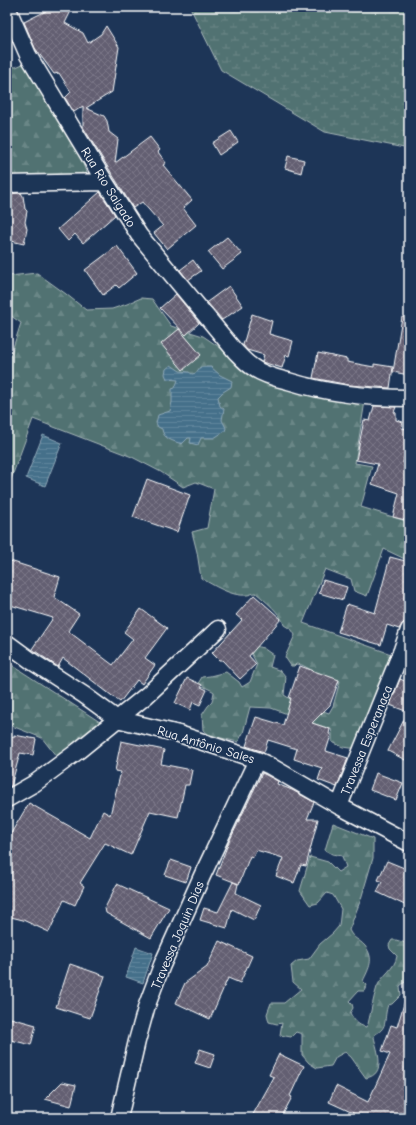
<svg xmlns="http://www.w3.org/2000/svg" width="416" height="1125" viewBox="0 0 416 1125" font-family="'Comic Neue',sans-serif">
<defs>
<pattern id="forest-firs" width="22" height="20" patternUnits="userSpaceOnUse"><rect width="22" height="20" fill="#517272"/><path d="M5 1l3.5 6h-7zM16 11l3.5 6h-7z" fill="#6b8787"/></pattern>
<pattern id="wetland-marsh" width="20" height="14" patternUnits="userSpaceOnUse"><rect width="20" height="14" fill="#517272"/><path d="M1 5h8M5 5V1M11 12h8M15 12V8" fill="none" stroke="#6b8787"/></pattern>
<pattern id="water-rules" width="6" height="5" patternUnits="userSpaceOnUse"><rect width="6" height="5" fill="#446f8a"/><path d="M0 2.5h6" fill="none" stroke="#60859c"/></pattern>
<pattern id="building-cross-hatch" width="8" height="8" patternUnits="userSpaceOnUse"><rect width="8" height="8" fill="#635e72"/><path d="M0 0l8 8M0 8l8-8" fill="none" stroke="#7a7687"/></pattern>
</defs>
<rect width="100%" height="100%" fill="#1d3557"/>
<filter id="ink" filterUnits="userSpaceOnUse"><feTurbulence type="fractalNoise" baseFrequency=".025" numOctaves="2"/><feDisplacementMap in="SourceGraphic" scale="8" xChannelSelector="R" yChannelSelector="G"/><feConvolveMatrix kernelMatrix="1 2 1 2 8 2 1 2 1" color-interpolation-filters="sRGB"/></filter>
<g filter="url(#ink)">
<path fill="url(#forest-firs)" stroke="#a8b8b8" d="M25 63 79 154 85 169 91 179 7 180V66L16 67Z
M37 273 66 294 86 310 112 309 127 304 141 298 152 299 171 326 203 336 237 359 365 401 355 463 372 466 361 507 409 522V561L384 549 367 596 354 591 351 579 325 569 303 623 394 655 358 749 343 747 332 742V734L331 729 315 724 271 708 250 707 243 733 238 742 209 735 203 730 202 715 208 706 212 702 214 692C209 688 203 688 199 682L202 677 210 676 226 672 239 682 242 687 250 682 257 664 251 653 255 646 263 648 273 655 270 667 281 671 286 677 284 695 292 700 329 713 333 706 340 681 317 673 302 665 296 664 294 666H291L285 657 295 635 292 630 284 625C282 614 264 600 256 593 252 593 250 595 247 595 232 597 213 585 201 578L197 552 192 532 207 528 214 489 196 482 183 487 161 472 132 457 33 419 11 479H7V366L21 323 7 313V279L9 276Z
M7 662 103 724 60 761 42 738 7 724Z
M333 823 373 839V858L361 899 349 930C353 939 359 939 365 946 375 959 369 968 363 981L367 985 364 991H358L349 1001 352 1004 353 1008 350 1013C354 1020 357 1025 366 1027L368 1024C371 1012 373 999 377 987 382 975 395 969 397 956L390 949 389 945 392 940H396L409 944V979L400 986 401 995 392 1004 388 1005C383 1018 389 1028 375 1034L374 1037C377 1051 387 1074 366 1078L351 1057 345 1052 336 1057 331 1066 317 1068 309 1063 302 1055V1034L296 1032 291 1037 280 1035 282 1023 277 1024 269 1022 267 1014 271 1003H284L301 989 293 982 291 966 297 961 309 959 320 944 333 933 339 926 341 909 333 895 327 893 318 903 310 905 300 891 310 857 328 862 338 872 346 867 342 856 332 854 325 850Z"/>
<path fill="url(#wetland-marsh)" stroke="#a8b8b8" d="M190 7H409V149L325 132 221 70Z"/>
<path fill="url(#water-rules)" stroke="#8fa9b9" d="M171 365 180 371 189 372 192 374 196 373 200 367H211L220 375 232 381 231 387 223 392 218 397 220 406 224 409 222 420 226 428 225 431 214 438H201L198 445 190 443 191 438H188L182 444C173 441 163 439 162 429L158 427 156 423 158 415 170 411 172 402V389L175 388 178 380 167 379 165 374 166 369Z
M43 435 62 443 45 486 26 478Z
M136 947 153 953 143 983 126 977Z"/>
<path fill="url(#building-cross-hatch)" stroke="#fff" d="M44 7H73L65 23 83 33 88 43 101 34 106 26 119 47 112 92 86 108 104 116 107 121 109 132 118 139 115 163 150 137 160 150 158 152 166 163 163 165 192 200 183 208 196 225 167 249 154 233 163 226 142 202 133 208 83 127V106L74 112 65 98 71 92 59 73 54 74 35 48 24 22 46 11Z
M231 131 238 142 219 155 212 143Z
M288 156 304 160 301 173 285 168Z
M100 192 115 215 83 243 75 234 68 241 58 229Z
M21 193 23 196 25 209 27 211 25 222 27 229 24 244 7 240 11 225 7 224V194Z
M227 237 242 254 222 269 208 252Z
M117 246 137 273 119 288 116 285 103 295 85 270Z
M193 260 201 271 188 280 180 270Z
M229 286 243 306 222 320 207 302Z
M176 294 199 323 186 335 160 308Z
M252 314 272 321 269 334 293 341 289 356 286 355 282 368 262 362 264 355 247 350 243 345Z
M402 317H409V375L393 372Z
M179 329 201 355 183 370 161 344Z
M318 353 347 359V362L374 367V364L393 367 390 388 349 385 313 378Z
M374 406 396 407 394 412 396 413V420L403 422 401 428 409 429 403 463 409 465V521L393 517 399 493 372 484 378 464 356 460 364 420 370 421Z
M147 479 190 495 177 532 133 517Z
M390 557 409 562V581L404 599 409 601V612L406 621 403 623 399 629 387 625 381 645 338 632 347 604 375 613Z
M7 560 60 577 54 597 79 614 68 631 113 665 133 639 124 632 141 609 167 628 145 658 155 665 142 684 137 680 120 702 63 658 58 667 32 649 53 618 7 604Z
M323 580 347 587 343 600 319 593Z
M254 595 281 619 249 656 256 664 240 679 222 660H219L212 653 242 620 236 615Z
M300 666 339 680 330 705 312 723 330 729 329 734 331 735 326 751 348 758 337 787 318 780 322 768 294 759 297 749 268 740 264 752 246 746 256 717 283 725 291 698H289Z
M187 678 202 685 201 687 207 690 200 705 193 702 190 710 175 703Z
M400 679 409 683V762L388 751 408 712 390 705Z
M14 735 36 739 33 755 20 753 11 786 9 787H7V736L14 737Z
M121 741 164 750 161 764 192 770 189 785H185L178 817 150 811 131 855 105 843 80 883 84 886 75 905 64 900 49 932 23 920 7 916V882L12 871 7 868V840L29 803 90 838 103 811 110 815 121 772 115 771Z
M262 773 278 781 277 784 292 790 314 802 307 819H318L306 866 301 865 294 883 276 876 283 858 256 850 253 857 250 856 239 884 216 875 228 844Z
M376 773 403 783 396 800 370 790Z
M171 860 191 867 186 882 165 875Z
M387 861 409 870V907L377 892 382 882 378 880Z
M233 882 238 884 236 893 261 905 254 920 232 909 227 928 200 920 204 908 218 912Z
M117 884 169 908 151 938 106 913 105 908Z
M219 941 252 956 240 983 228 978 210 1019 176 1003 185 983 207 967Z
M70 964 105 976 90 1018 56 1007Z
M406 997 409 998V1100L401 1118H364L329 1102 336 1086 368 1102 390 1054 382 1051 391 1025 397 1027Z
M7 1017 36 1025 31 1045 7 1039Z
M200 1049 215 1054 210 1068 195 1063Z
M279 1054 304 1066 290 1096 292 1097 281 1118H251L274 1077 269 1075Z
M62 1082 76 1085 71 1106 45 1099Z"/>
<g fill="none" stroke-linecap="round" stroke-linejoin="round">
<g stroke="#fff" stroke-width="19">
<path id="street" d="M7 7 28 55 105 182 139 235 235 351C240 356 245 362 251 366 261 374 275 378 288 381 327 393 368 398 409 398
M7 184 105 182
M7 643 33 662 84 695 117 719 179 734 257 760 270 766 339 806 409 843
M7 799 35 783 78 751 147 695 218 629
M339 806 402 650 409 630
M119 1118 137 1041 147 1005 162 965 202 876 257 760"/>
</g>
<use href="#street" stroke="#1d3557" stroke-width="16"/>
</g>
</g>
<g text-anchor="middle" stroke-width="3" stroke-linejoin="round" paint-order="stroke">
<g font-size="13" fill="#fff" stroke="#1d3557">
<text transform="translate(109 187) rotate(58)" y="5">Rua Rio Salgado</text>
<text transform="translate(366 740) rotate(-68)" y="5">Travessa Esperanaca</text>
<text transform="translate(206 744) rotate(17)" y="5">Rua Antônio Sales</text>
<text transform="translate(177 935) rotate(-67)" y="5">Travessa Joquin Dias</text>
</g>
</g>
<rect width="416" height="1125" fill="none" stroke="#1d3557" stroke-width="24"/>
<rect x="12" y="12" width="392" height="1101" fill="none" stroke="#fff" stroke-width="1.5" filter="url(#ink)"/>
</svg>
